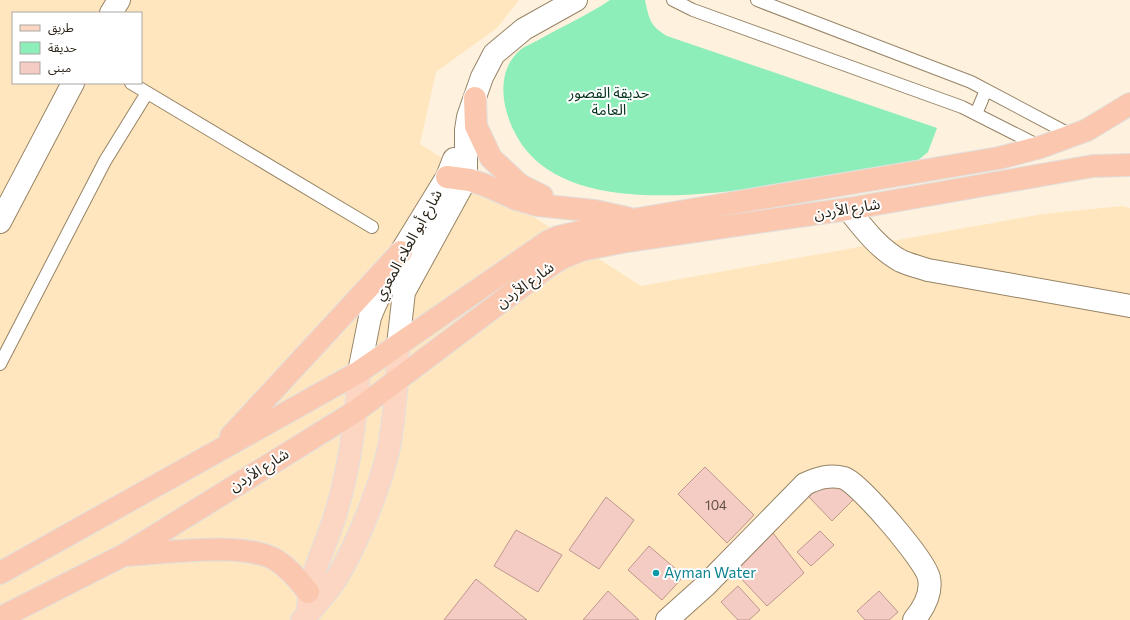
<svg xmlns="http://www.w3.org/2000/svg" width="1130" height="620" viewBox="0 0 1130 620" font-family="Commissioner,'Noto Sans Arabic',sans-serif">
<rect width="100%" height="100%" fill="#fef2de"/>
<path fill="#ffe6be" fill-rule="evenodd" d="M0 0H519L497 28 436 72 420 144 641 286 1043 214 1122 206 1130 208V620H0ZM13 13H141V83H13Z"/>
<path fill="#8eeeb9" d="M610 0H645C649 19 650 26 667 36L937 128 928 152 910 167C869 173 827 178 786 184 708 194 557 220 514 131 502 107 496 72 519 51 524 46 534 43 540 39 563 26 588 15 610 0Z"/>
<path fill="#f5ccc4" stroke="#bd968e" d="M705 467 754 515 727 543 678 494Z
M832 483 855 498 832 521 809 497 816 488Z
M606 497 634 520 599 569 569 550Z
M516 530 562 555 538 592 494 566Z
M820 531 834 545 811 566 797 552Z
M773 533 804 573 767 606 734 571Z
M649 546 684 576 662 600 628 570Z
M476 579 527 620H444Z
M738 586 760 610 749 620H738L721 602Z
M608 591 639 620H583Z
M879 591 898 612 889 620H865L857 611Z"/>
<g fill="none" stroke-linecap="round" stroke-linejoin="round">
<g stroke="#968465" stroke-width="14">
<path id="service" d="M673 0 693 10 962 107 1039 146
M757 0 971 82 1071 135
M131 83 372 227
M976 114 986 90
M0 364 105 161 147 93"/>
</g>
<g stroke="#968465" stroke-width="24">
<path id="minor" d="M111 13 119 0
M848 209C863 228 879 249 901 261 910 265 919 267 928 270L1130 306
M0 222 73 83
M667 620 705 586 805 484C818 478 830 474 844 478 859 483 926 561 929 578 932 593 923 609 914 620"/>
</g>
<g stroke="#968465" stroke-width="24">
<path id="tertiary" d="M398 345 404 292 466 179V130L468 117 482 77 494 54 524 29 576 0
M359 372 370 317 375 305 401 252 447 177 454 159"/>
</g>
<g stroke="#e1e0de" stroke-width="24">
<path id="primary" d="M308 609C309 576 324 550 334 519 349 472 356 421 359 372
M302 620C312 609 323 598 332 585 354 553 383 481 390 442 395 410 398 378 398 345"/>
</g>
<g stroke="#e1e0de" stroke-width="24">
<path id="trunk" d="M475 98 476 126 491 158 520 185 542 196
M447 177 470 180 485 185 516 199 537 205 595 211 627 218
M231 436 401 252
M127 555C164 553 244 541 276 560 289 568 299 580 308 592
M0 573 359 372 547 242 558 237 632 220 999 158 1041 147 1087 130 1130 104
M0 618 124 555 356 411 546 268 562 258 581 250 627 241 848 209 1093 166 1130 165"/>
</g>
<use href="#service" stroke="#fff" stroke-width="12"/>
<use href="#minor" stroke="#fff" stroke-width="22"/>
<use href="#tertiary" stroke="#fff" stroke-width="22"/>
<use href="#primary" stroke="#fcd6c3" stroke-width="22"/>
<use href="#trunk" stroke="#fbc8af" stroke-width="22"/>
</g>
<circle fill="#0f9aa8" stroke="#fff" stroke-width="1.5" cx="656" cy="573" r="4"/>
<g text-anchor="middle" stroke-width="4" stroke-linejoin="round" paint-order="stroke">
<g font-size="13" fill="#5d4d42">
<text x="716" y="510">104</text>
</g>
<g font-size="15" fill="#06331e" stroke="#fff">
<text x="609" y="98">حديقة القصور<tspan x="609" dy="17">العامة</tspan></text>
</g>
<g font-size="15" fill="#2a2316" stroke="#fff">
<text transform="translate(847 209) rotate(-9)" y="5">شارع الأردن</text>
<text transform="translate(408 245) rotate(-61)" y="5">شارع أبو العلاء المعري</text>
<text transform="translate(525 285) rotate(-36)" y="5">شارع الأردن</text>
<text transform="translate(259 470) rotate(-32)" y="5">شارع الأردن</text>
</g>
<g font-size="15" fill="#0d838f" stroke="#fff" text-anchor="start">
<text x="664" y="578">Ayman Water</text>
</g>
</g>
<rect x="12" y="12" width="130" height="72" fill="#ffffff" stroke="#aaa7a2"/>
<rect x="20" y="25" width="20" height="6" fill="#fcd6c3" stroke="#aaa7a2"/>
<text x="48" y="32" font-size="12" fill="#2a2316">طريق</text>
<rect x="20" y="42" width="20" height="12" fill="#8eeeb9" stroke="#aaa7a2"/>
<text x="48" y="52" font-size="12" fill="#2a2316">حديقة</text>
<rect x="20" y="62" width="20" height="12" fill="#f5ccc4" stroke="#aaa7a2"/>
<text x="48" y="72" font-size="12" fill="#2a2316">مبنى</text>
</svg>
